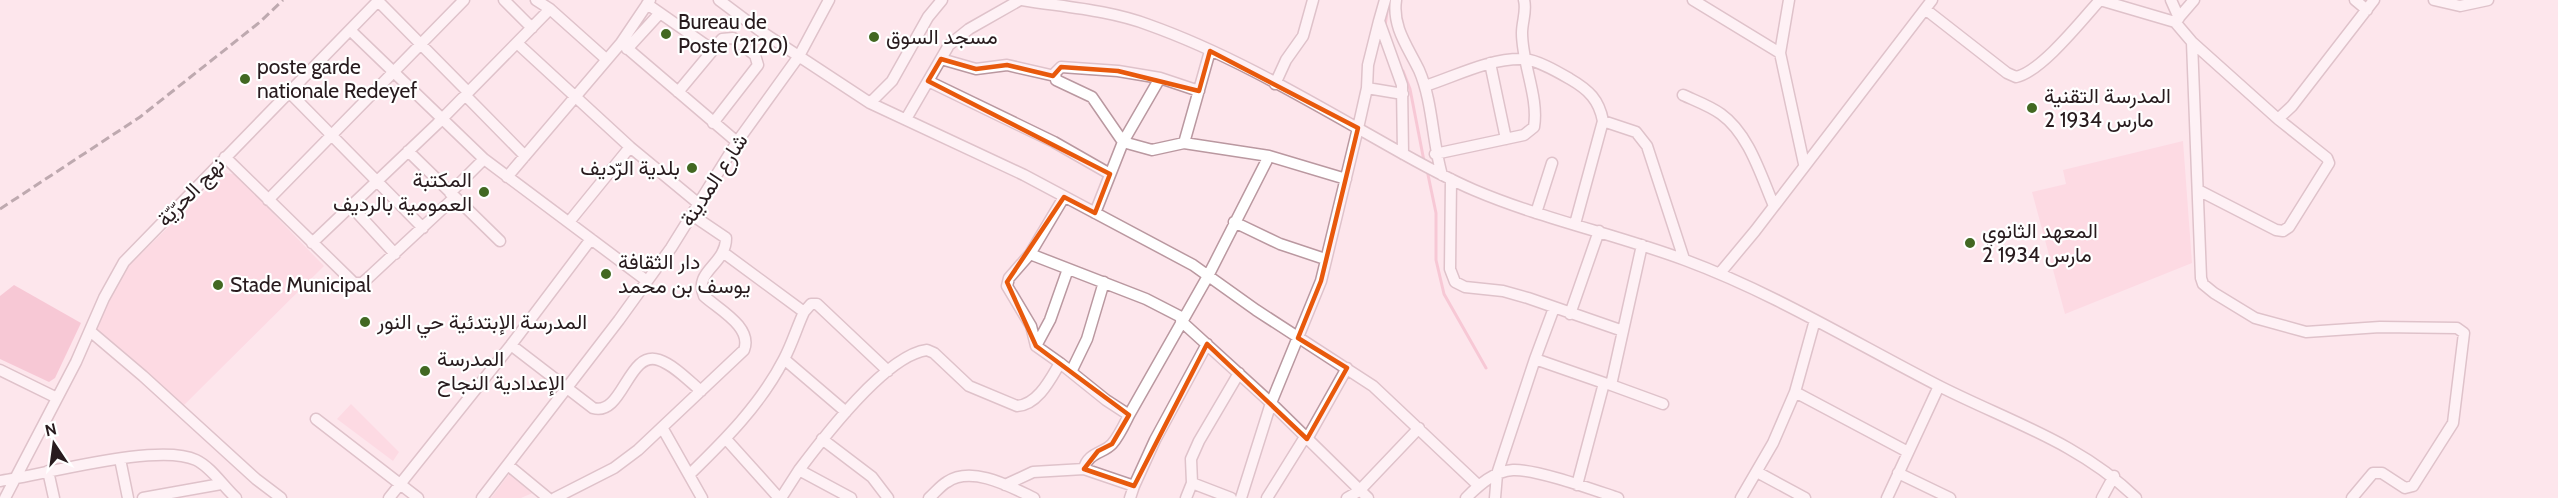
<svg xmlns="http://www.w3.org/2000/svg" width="2558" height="498" viewBox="0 0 2558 498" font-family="Cabin,Vazirmatn,sans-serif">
<rect width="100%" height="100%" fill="#fde6ec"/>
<path fill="#fdccd8" d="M2183 141 2192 263 2065 314 2032 192 2066 184 2063 170Z
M224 173 235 174 324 266 180 409 94 329 118 276Z
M351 404 399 452 393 461 337 419Z
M509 474 535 492 521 498H491Z"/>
<path fill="#f0a5b9" d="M14 285 81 323 55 378 49 382 0 359V296Z"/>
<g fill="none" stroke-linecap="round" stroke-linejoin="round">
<path stroke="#f0a5b9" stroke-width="3" d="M1385 26 1387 12
M1403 71 1410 89 1424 161
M1427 170 1436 213V260L1444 294 1486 368"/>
<g stroke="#ba98a0" stroke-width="13">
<path id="minor" d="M504 0 532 28
M536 0 550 9 606 59
M719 0 759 30 870 103 1024 175 1193 265 1256 310 1373 386 1479 486
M1022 0C1064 7 1109 10 1149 25 1222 51 1292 91 1359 129 1397 150 1434 173 1474 190 1542 219 1615 234 1685 260 1774 293 1855 343 1939 386 2008 421 2080 443 2136 498
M1385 0 1379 21 1402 85 1403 154
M1396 0C1392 27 1408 47 1419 70 1433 102 1432 141 1442 175
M1693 0 1780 53
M1789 0 1780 53 1804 164
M2100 0 2175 22 2192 42 2278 119 2292 106 2374 0
M2171 0 2179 18
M2355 0 2367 10
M2434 0 2460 6 2488 0
M378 1 468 92
M647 4 713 50 678 92
M1925 9 2007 73 2016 77C2041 72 2082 20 2100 0
M2175 22 2194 0
M350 30 484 159 647 281
M2192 42 2201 278 2203 284 2214 293 2255 318 2306 332 2380 327 2457 328 2464 333 2453 423 2413 486 2405 488 2382 473H2373L2352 498
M517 43 630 147 699 204
M621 43 737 142
M627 49 660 13
M712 50 722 39 733 38 755 55 758 65 713 123
M1210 51 1184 143 1269 156 1346 179
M941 59 976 69 1007 65 1055 76
M1490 63 1506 139
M928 81 1054 142 1110 174
M1275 84 1286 60 1303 36 1313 0
M1425 86C1456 76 1490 58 1523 59 1538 60 1558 72 1570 79 1589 90 1599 100 1603 121L1636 132 1647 146 1684 259
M1367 88 1403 94
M288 91 423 228
M465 95 525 156
M1683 95C1696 101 1710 106 1721 114 1749 134 1761 176 1774 206
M870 103 892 81 928 17 942 0
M906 119 949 45 969 29 1020 0
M1184 143 1152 150 1123 142 1092 97 1056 80 1055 73 1061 67 1118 71 1160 78 1199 91
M408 151 500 241
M1435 154 1524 135 1534 127C1539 97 1522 64 1522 33 1522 21 1527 11 1524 0
M225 157 354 283H362L368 278 455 197
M507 177 621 43 650 0
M1451 179 1450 269 1455 282 1465 287 1503 291 1528 298 1623 331
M2198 190 2276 230 2283 231 2289 227 2329 163 2327 158 2278 119
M450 193 484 159
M268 200 464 0
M351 206 395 254
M1095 213 1123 142 1160 78
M1536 213 1552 163
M569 222 630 147
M1234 222 1280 244 1325 259
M1575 224 1603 121
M312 243 437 124 550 9
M724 253 804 312 811 304H817L888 371
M1030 254 1146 299 1183 318
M1720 273 1755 231 1932 0
M1570 314 1599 231
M1181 321 1271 403 1368 498
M90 331 143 376 256 479 281 498
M511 345 593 408C623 417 628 349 659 360 674 365 689 381 701 391
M1036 346 1050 320 1068 269
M784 359 846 412
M1535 359 1554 308
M1060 363 1036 346 1031 326 1007 286 1009 278 1030 254 1064 197
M0 370 57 398
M1071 372 1087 339 1104 282
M1611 385 1663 404
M1795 392 1908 452
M1129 415 1208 276 1269 156
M316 419 418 498
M663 429 702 498
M726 439 779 498
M822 439 872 477 888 498
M1307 439 1347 368
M120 459 128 498
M508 465 548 498
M799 470C823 438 886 355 927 350L934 353 969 386 1017 406C1038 405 1051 378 1060 363L1106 400 1129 415C1124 425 1119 436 1112 444 1104 453 1087 453 1084 469L1134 486 1130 498
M48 471 54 498
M1757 472 1805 498
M1898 473 1950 498
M689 475C725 440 761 404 784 359 792 344 797 327 804 312
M0 481C44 475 158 442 196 460 211 467 223 486 236 498
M1192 483 1231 498
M1005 485 1033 472 1084 469
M1577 485 1604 383 1611 385 1642 245
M1134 486 1155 440 1207 344
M5 498 76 362 104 298 124 262 379 0
M143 498 221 484
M389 498 511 345 591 239
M482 498 619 320 671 248 737 142 799 56 829 0
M555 498 614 468 638 450 744 350C753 327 718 309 704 296 693 271 726 265 726 238L692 215
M781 498 799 470 851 498
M929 498C935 493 940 486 947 482 972 465 1011 487 1034 498
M1186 498 1192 483 1191 459 1199 441 1239 373
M1241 498 1271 403 1321 281 1358 128 1367 88 1368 65 1379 21
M1267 498 1305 437
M1347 498 1359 491 1419 428
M1466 498C1479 485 1494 471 1513 470 1537 469 1594 490 1618 498
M1495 498 1497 474 1535 359 1604 383
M1741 498 1773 443 1795 392 1815 320
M1887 498 1939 386
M2102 498 2114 476"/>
</g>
<use href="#minor" stroke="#fff" stroke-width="10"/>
<path stroke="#726165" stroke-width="3" stroke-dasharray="9 4.5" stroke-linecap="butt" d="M0 209 140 117 260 22 283 0"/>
</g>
<path d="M0 0H2558V498H0ZM1210 51 1358 128 1321 281 1298 338 1347 368 1307 439 1207 344 1134 486 1084 469 1098 451 1112 444 1129 415 1036 346 1007 282 1064 197 1095 213 1110 174 928 81 941 59 976 69 1007 65 1053 76 1061 67 1118 71 1199 91Z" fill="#fde6ec" fill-opacity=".55" fill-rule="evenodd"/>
<path fill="none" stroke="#e8590c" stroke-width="4.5" stroke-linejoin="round" d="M1210 51 1358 128 1321 281 1298 338 1347 368 1307 439 1207 344 1134 486 1084 469 1098 451 1112 444 1129 415 1036 346 1007 282 1064 197 1095 213 1110 174 928 81 941 59 976 69 1007 65 1053 76 1061 67 1118 71 1199 91Z"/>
<g fill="#426822" stroke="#fff" stroke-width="2">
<circle cx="666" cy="34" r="6"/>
<circle cx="874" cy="37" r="6"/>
<circle cx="245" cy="79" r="6"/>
<circle cx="2032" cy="108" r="6"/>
<circle cx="692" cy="168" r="6"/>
<circle cx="484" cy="192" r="6"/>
<circle cx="1970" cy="243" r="6"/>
<circle cx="606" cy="274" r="6"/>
<circle cx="218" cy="285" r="6"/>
<circle cx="365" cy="322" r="6"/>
<circle cx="425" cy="371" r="6"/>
</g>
<g text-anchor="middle" stroke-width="4.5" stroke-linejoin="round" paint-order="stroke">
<g font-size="21" fill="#281b1e" stroke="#fff" text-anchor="start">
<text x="678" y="29">Bureau de<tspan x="678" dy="24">Poste (2120)</tspan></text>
<text x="886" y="44">مسجد السوق</text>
<text x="257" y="74">poste garde<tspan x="257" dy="24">nationale Redeyef</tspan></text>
<text x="2044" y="103">المدرسة التقنية<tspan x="2044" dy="24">2 مارس 1934</tspan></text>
<text x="680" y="175" text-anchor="end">بلدية الرّديف</text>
<text x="472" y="187" text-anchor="end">المكتبة<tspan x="472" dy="24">العمومية بالرديف</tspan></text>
<text x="1982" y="238">المعهد الثانوي<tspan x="1982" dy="24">2 مارس 1934</tspan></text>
<text x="618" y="269">دار الثقافة<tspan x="618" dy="24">يوسف بن محمد</tspan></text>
<text x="230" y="292">Stade Municipal</text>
<text x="377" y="329">المدرسة الإبتدئية حي النور</text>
<text x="437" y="366">المدرسة<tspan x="437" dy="24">الإعدادية النجاح</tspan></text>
</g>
<g font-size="21" fill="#281b1e" stroke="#fff">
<text transform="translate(714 180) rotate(-57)" y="7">شارع المدينة</text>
<text transform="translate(191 192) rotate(-46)" y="7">نهج الحرّيّة</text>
</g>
</g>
<g transform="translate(54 444) rotate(347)" stroke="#ffffff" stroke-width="4.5" paint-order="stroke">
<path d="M0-4.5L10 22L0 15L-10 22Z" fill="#281b1e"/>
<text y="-9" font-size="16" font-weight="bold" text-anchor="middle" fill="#281b1e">N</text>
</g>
</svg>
